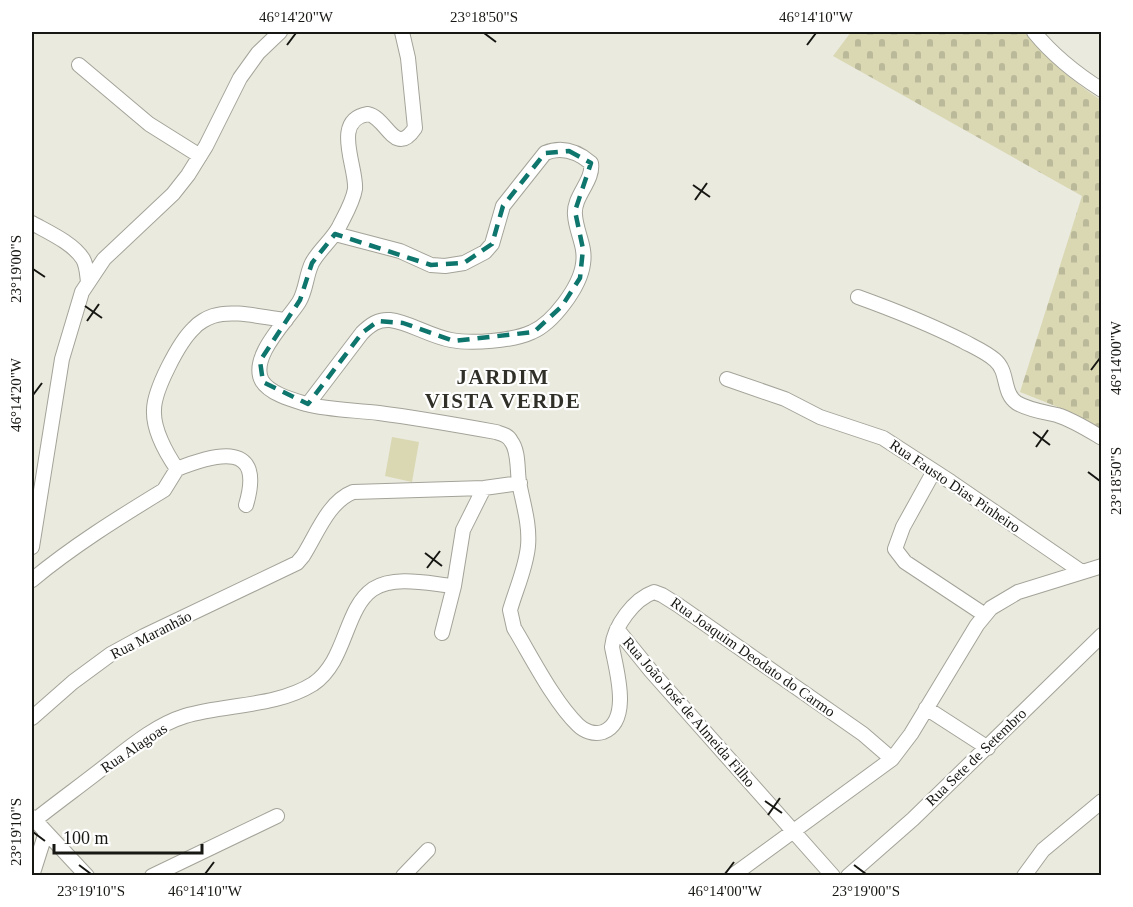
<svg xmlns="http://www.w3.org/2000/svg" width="1133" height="907" viewBox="0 0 1133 907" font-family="'Times New Roman',serif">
<defs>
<pattern id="cemetery-stones" width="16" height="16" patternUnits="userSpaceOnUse" patternTransform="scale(1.5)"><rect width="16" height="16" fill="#dad8b3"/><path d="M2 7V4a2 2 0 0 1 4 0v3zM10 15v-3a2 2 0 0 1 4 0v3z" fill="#bab999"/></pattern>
</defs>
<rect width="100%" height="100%" fill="#eaeade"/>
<path fill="url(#cemetery-stones)" d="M851 32H1024C1048 57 1071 81 1101 100V432L1068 411 1020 392 1082 196 833 56Z"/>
<path fill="#dad8b3" d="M392 437 419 442 412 482 385 476Z"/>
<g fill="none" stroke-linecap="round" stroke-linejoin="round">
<g stroke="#a4a399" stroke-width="16">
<path id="minor" d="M402 32 408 58 415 128C395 158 387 118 368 114 331 120 357 167 355 189 353 202 345 215 339 227 332 240 319 250 312 263 306 275 306 291 299 302 287 321 249 357 262 381 270 394 293 400 306 404 329 410 355 410 379 413 418 418 457 425 496 432 502 434 508 435 511 441 519 451 517 470 519 482 523 504 530 524 528 546 526 568 516 589 510 610L514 628C531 656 554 702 578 725 584 731 594 735 603 732 632 721 616 669 612 647 614 626 634 599 654 592L662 595 678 605 863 734 892 759
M1034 32C1052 54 1078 75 1102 90
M79 65 149 124 200 156
M32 223C48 232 73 243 83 259 87 266 87 275 88 282
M858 297C894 310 929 324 963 341 974 347 986 352 995 360 1009 372 1002 393 1017 403 1029 410 1044 412 1057 415 1073 420 1087 429 1102 438
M727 379 785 399 820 417 883 438 951 482 1082 572
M308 404 362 333C370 325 378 319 390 320 409 322 429 336 451 340 471 344 513 341 532 332 553 323 580 287 583 264 586 246 576 232 575 215 573 196 594 181 591 163 578 152 562 146 545 153L503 206 492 244 485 252 464 263 445 266 431 265 400 251 335 234
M177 469C217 453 265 441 246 505
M934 471 903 527 895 549 905 562 985 615
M32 547 62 359 82 292 104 259 173 194 188 175 206 146 240 78 258 53 280 32
M32 580C73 546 118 518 164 490L177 469C166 453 153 429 154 410 154 390 179 342 194 328 198 323 207 318 213 316 234 309 264 318 286 320
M617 629 651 671 833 876
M442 633 454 586 463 530 484 488
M926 708 988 748
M32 718 73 682 111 654 144 636 297 563 303 556C317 534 328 502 353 492L484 488 520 483
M32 817 87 876
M35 820C59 801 84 783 108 764 131 746 156 725 185 716 226 704 276 707 313 684 347 661 344 609 373 589 395 575 430 584 454 586
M32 876 46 832
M152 876 277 816
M403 876 428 850
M732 876 892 759 911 734 977 625 991 608 1018 592 1102 566
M848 876 913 819 1102 635
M1024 876 1043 850 1102 801"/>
</g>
<use href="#minor" stroke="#fff" stroke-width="14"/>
</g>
<path fill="none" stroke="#0f766e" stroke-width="4.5" stroke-dasharray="12 8" stroke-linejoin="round" d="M569 151 591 163 575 211 583 249 580 278 562 306 534 332 454 341 403 323 378 321 362 333 308 404 263 382 260 361 300 300 312 263 335 234 431 265 464 263 492 244 503 206 545 153Z"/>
<path fill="none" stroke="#171713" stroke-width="2" d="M484 33 496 42M287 45 296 33M807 45 816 33M693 185 710 197M695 200 707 183M33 269 45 277M85 306 102 318M87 321 99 304M1091 370 1100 358M33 395 42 383M1033 432 1050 445M1036 447 1048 430M1088 472 1100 481M425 553 442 566M427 568 440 551M765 801 782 813M768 815 780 798M33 832 45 841M79 865 91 874M854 865 866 874M205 874 214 862M725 874 734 862"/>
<g text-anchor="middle" stroke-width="4.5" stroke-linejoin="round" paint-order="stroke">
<g font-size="15" fill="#171713" stroke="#fff">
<text transform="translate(955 486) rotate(34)" y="5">Rua Fausto Dias Pinheiro</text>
<text transform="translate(151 635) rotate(-27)" y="5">Rua Maranhão</text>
<text transform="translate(753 657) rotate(35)" y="5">Rua Joaquim Deodato do Carmo</text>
<text transform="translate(689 712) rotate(49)" y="5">Rua João José de Almeida Filho</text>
<text transform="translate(134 748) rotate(-34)" y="5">Rua Alagoas</text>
<text transform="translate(976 757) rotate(-44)" y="5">Rua Sete de Setembro</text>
</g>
<g font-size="21" font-weight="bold" letter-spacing="1.5" fill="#313028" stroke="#fff">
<text x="503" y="384">JARDIM<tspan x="503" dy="24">VISTA VERDE</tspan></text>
</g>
</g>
<rect width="1133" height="907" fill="none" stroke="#ffffff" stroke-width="66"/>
<path d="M54 844v9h148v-9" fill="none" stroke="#171713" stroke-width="3"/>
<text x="63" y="844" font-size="18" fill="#171713" stroke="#ffffff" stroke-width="4.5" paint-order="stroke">100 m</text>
<rect x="33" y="33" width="1067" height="841" fill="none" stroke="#171713" stroke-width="2"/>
<g font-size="15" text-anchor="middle" fill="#171713">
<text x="296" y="22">46°14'20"W</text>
<text x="484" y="22">23°18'50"S</text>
<text x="816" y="22">46°14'10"W</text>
<text transform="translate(16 269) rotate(-90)" y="5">23°19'00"S</text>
<text transform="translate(1116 358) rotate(-90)" y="5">46°14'00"W</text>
<text transform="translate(16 395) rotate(-90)" y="5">46°14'20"W</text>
<text transform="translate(1116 481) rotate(-90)" y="5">23°18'50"S</text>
<text transform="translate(16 832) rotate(-90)" y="5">23°19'10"S</text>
<text x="91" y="896">23°19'10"S</text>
<text x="205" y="896">46°14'10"W</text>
<text x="725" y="896">46°14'00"W</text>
<text x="866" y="896">23°19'00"S</text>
</g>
</svg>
